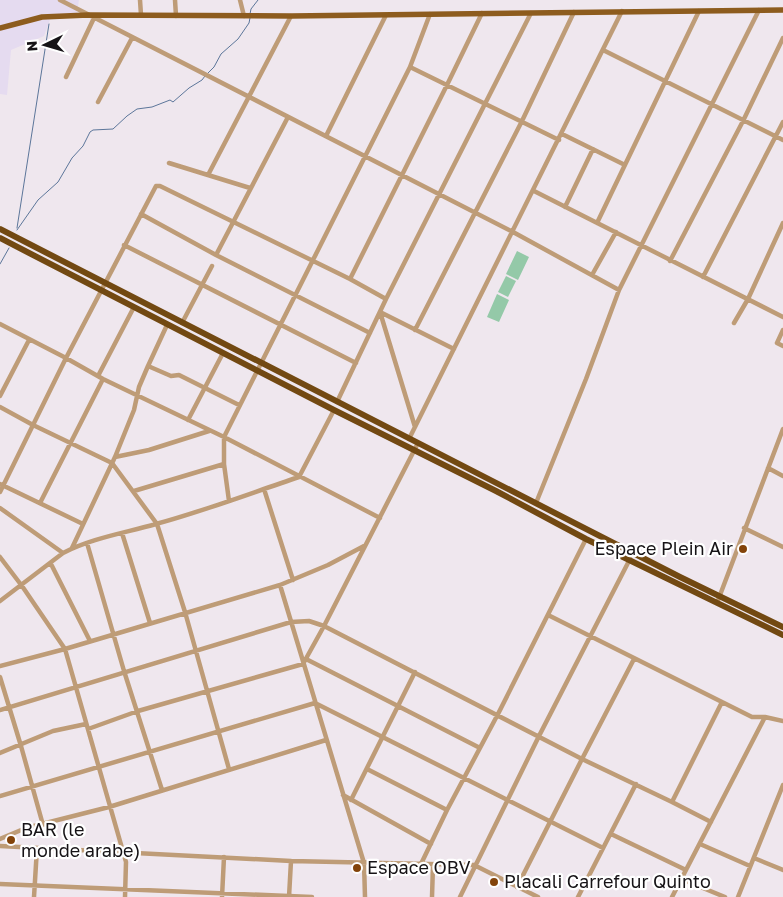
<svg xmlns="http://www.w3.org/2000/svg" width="783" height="897" viewBox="0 0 783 897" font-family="'Golos Text',sans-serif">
<rect width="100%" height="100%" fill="#efe7ee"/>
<path fill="#e5dbf0" d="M0 0H79L77 13 51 17 44 36 11 50 7 95 0 94Z"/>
<path fill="#94c9a8" d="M517 251 529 257 518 280 506 274Z
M506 276 516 281 508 297 498 292Z
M497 294 509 300 499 322 487 317Z"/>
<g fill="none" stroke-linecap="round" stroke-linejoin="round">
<path stroke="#5c769a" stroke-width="1" d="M250 14 251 9 258 0
M208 73 214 67 221 54 238 39 249 23 250 18
M17 228 49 24
M17 230 38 200 58 182 72 158 83 146 90 132 93 130 113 129 127 116 137 109 152 107 170 100 173 102 189 88 202 80 205 76
M0 264 9 248"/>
<path stroke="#be9c77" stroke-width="4.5" d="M60 0 513 232 619 290
M140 0 141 15
M175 0 176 16
M240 0 244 16
M603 50 783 140
M410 67 559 140
M66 77 94 18
M98 102 132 38
M562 134 625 165
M326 136 386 15
M169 163 250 188
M208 175 291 16
M534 191 783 317
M565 207 593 149
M141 214 216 255 370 333
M597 223 699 11
M124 245 356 363
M216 255 288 117
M670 261 743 121 783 38
M592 275 616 232
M703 277 783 122
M350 279 447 85 482 13
M380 312 415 427
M380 312 454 349
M182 323 212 266
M734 323 748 299 783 223
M0 324 66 358 103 379 224 437 380 518
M415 330 522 121 574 12
M783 330 777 343 783 346
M148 366 171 376 179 375 239 405
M98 376 134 307
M0 396 29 340
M337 402 386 299 531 13
M0 407 33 425 112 463 157 524 185 612 229 769
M188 420 223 353
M409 439 622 11
M115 457 149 450 209 431
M768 468 783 476
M0 484 83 524
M264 489 293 580
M134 491 224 464
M0 492 66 358 156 186H160L350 279 386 299
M229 501 224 464V437L410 67 430 14
M40 503 103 379
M536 503 586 379 619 290 759 10
M0 508 63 553
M744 528 783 547
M122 533 150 623
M87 543 124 671 162 790
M72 548 115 457 134 410 139 387 148 366 167 325
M0 557 22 586 65 649 126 862 125 897
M51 564 90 641
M280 585 364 863 365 897
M0 601 63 553C92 538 125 533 156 524 204 511 251 493 299 477L334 410
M717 603 783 429
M548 615 752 717H765L783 721
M306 659 480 748
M0 666 65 649 280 585 328 565 364 546
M0 677 21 746 43 825
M0 710 291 622 309 621 324 626 582 759 672 802 711 822
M88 729 138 711 303 664 324 626 418 443
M0 753 53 731 86 724
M367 769 447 810
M343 795 431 844
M0 796 315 703 603 848
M351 800 415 672
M672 802 722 702
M611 834 686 870
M0 839 26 828 109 807 326 740
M700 844 750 866
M0 846 291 861 474 865 538 897
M754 858 783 870
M421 864 447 810 498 714 586 539
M681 879 725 897
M0 884 312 897
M517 887 582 759 634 659
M34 897 37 848
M222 897 224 857
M289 897 291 861
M432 897 433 865
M460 897 539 736 630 559
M578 897 636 784
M672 897 765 717
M738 897 783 785"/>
<path stroke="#8d5c1e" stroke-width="5.5" d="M0 28 42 17 88 15 291 16 783 10"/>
<path stroke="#724912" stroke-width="6" d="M0 229 680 577 783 627
M0 238 334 410 496 491 586 539 783 635"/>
</g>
<g fill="#83430a" stroke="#fff" stroke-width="2">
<circle cx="743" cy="549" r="5"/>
<circle cx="11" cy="840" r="5"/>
<circle cx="357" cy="868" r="5"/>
<circle cx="494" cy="882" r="5"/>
</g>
<g text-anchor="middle" stroke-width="4.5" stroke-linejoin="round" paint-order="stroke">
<g font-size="18" fill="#161316" stroke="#fff" text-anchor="start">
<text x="733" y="555" text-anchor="end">Espace Plein Air</text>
<text x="21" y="836">BAR (le<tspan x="21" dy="21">monde arabe)</tspan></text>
<text x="367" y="874">Espace OBV</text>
<text x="504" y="888">Placali Carrefour Quinto</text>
</g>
</g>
<g transform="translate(45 45) rotate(265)" stroke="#ffffff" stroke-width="4" paint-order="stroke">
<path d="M0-4L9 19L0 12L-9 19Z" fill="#161316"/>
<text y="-8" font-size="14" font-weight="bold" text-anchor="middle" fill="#161316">N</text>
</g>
</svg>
